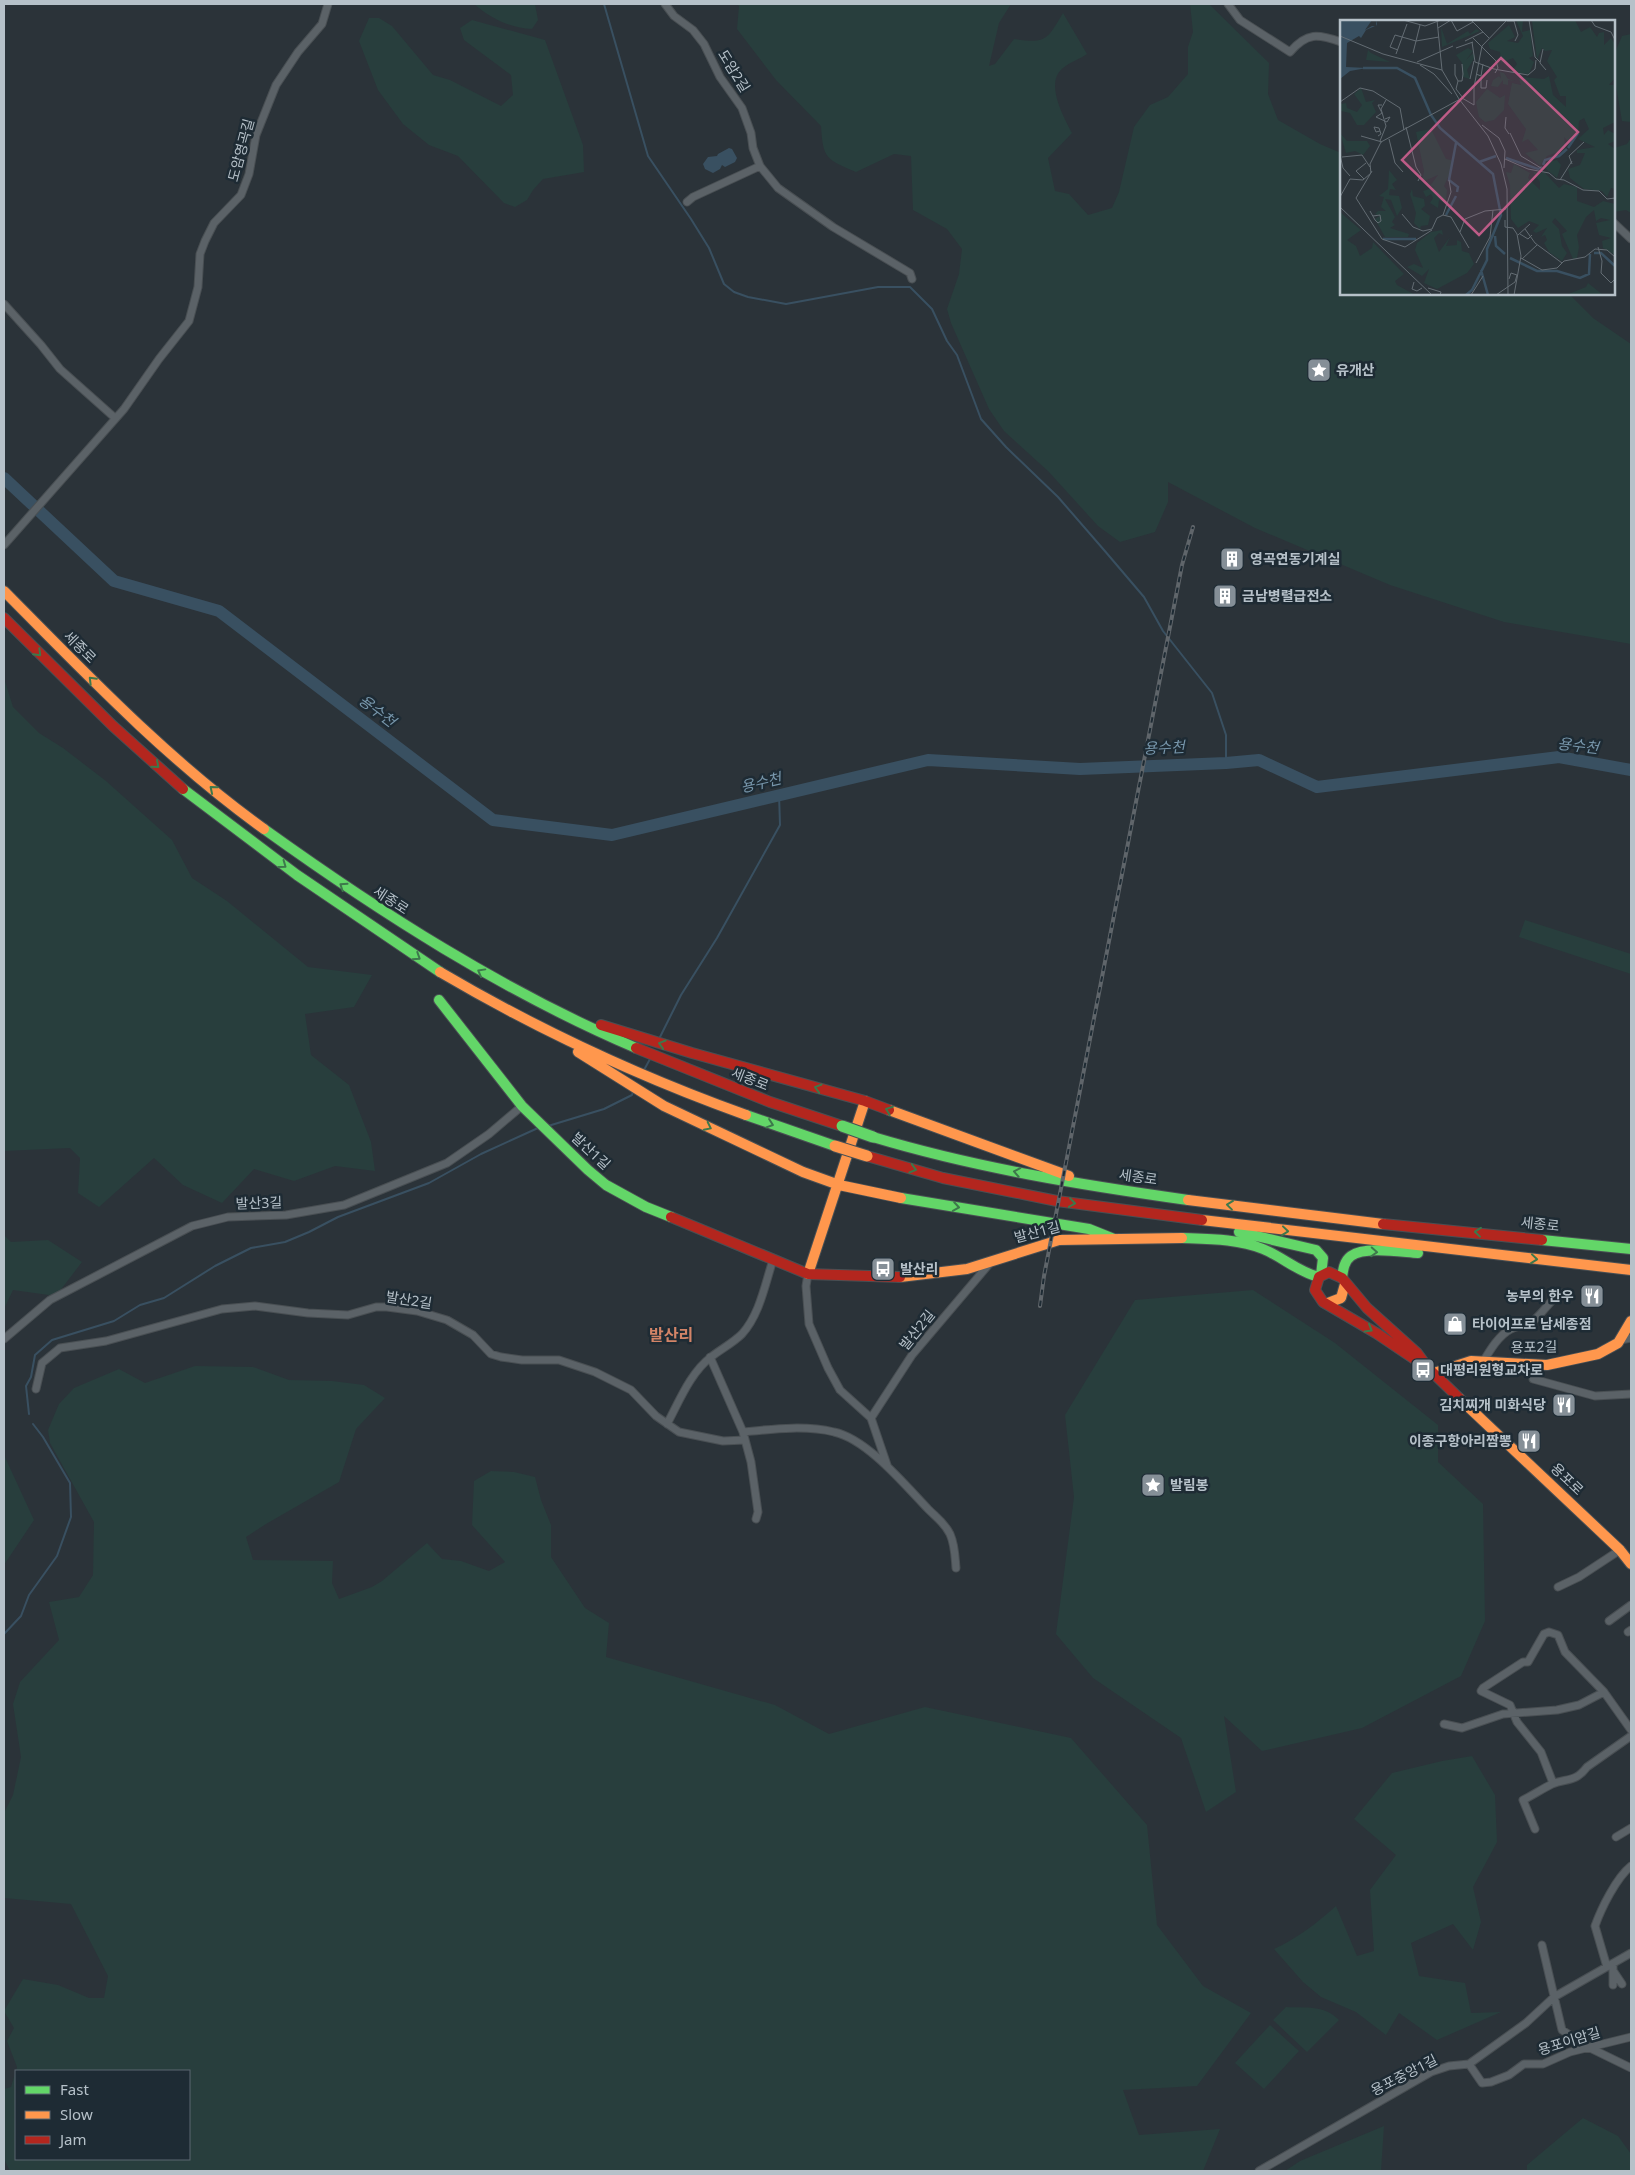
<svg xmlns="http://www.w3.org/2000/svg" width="1635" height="2175" viewBox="0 0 1635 2175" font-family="'Noto Sans','Noto Sans KR',sans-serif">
<rect width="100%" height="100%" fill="#2b3339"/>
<path fill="#283e3d" d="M474 4H535L538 20 532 29C510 28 490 18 474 4Z
M736 4H1011L999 23 989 66 995 64 1014 39C1046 44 1047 40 1063 13L1087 54C1080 59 1070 62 1063 68 1044 83 1064 117 1072 133L1048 158 1055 191 1069 194 1088 215 1112 208 1119 192 1134 127 1150 105 1168 97 1188 74V47L1193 32 1190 4H1209L1269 63 1268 94 1278 120 1320 144 1341 153V294H1569L1593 318 1631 344V644L1504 622 1390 585 1255 528 1168 482V502L1155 532 1120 542 1098 526 1048 471 1004 431 989 409 951 323 947 309 959 274 962 249 947 229 913 210 911 156 894 154 856 172C826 159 823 159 821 126L776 80 737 29 739 6Z
M369 18H379L392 26 433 75 450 80 501 106 513 95 511 75 464 40 460 28 472 20 545 40 583 145 584 172 543 179 533 190 527 200 515 207 504 203 458 156 429 145 403 124 378 90 359 41Z
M1631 34V122L1622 121 1614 74V55L1622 36Z
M1631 138V213L1626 210 1614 212V148L1627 144Z
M4 678 13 707 39 733 63 748 106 781 172 840 192 878 227 901 308 967 372 975 354 1007 305 1014 311 1055 349 1085 371 1142 375 1171 335 1166 294 1181 254 1169 222 1203 183 1185 154 1158 99 1207 78 1193 80 1158 70 1148 4 1151Z
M1525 920 1631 954V974L1519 937Z
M4 1235 11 1242 48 1240 82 1262 56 1296 13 1290 4 1309Z
M1253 1290 1335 1343 1438 1425V1462L1483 1504 1485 1621 1461 1676 1362 1728 1262 1751 1224 1716 1236 1792 1206 1812 1181 1738 1093 1678 1056 1634 1074 1497 1065 1415 1135 1300Z
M195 1366 253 1367 289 1380 332 1381 364 1385 385 1398 356 1429 339 1482 266 1524 246 1537 253 1560 333 1561 332 1583 339 1599 372 1587 382 1581 427 1543 442 1559 461 1561 489 1571 505 1562 472 1525 474 1481 491 1471 514 1472 535 1477 541 1500 551 1525V1557L585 1608 609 1623 606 1657 775 1705 829 1734 925 1707 1071 1738 1147 1825 1157 1925 1203 1986 1251 2013 1197 2086 1123 2090 1139 2135 1220 2129 1203 2171H10L4 2159V2089L11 2087 16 2071V2159H189V2071H16L17 2067 7 2041 14 2028 4 2011 23 1979 58 1985 89 1998H104L108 1976 71 1904 4 1898V1813L13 1795 21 1757 13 1704 20 1682 59 1640 49 1602 79 1597 93 1575 94 1522 50 1443 48 1430 59 1404 74 1388 119 1369 145 1383Z
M4 1455 34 1520 4 1565Z
M1472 1756 1495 1795 1497 1842 1473 1887 1481 1922 1473 1950 1453 1924 1411 1943 1419 1976 1465 1983 1471 2013 1501 2012 1437 2040 1399 2013 1386 2035 1356 2012 1321 1997 1303 1982 1274 1949C1298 1938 1317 1923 1336 1906L1357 1956 1374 1951 1370 1890 1396 1855 1354 1819 1392 1773 1442 1761Z
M1286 2007C1305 2008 1325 2005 1339 2020L1307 2052 1273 2020Z
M1270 2025 1299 2051 1264 2089 1235 2063Z
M1583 2118 1618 2136 1631 2154V2171H1527V2165Z
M1384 2126 1381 2171H1285L1300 2161Z"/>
<path fill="#395061" d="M729 148 732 149 737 158 735 162 725 167 722 165 720 169 713 173 705 169 703 164 708 157 717 156 718 154Z"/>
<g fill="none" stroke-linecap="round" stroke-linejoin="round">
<path stroke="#395061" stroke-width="2" d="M604 4 648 156 691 219 709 248 724 284 734 292 748 297 786 304 878 287H910L932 309 947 341 957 355 981 419 1006 447 1058 497 1104 550 1144 597 1163 631 1212 693 1226 735V763
M659 1039 681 995 717 938 780 825 779 794
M644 1070 650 1059
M548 1126 604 1109 632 1095 633 1092
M29 1414 26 1386 31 1377 35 1355 52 1340 114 1321 140 1305 164 1298 215 1266 251 1248 285 1242 309 1232 338 1217 429 1183 481 1154 538 1128
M4 1634 21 1616 29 1595 57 1556 71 1517 70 1483 43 1437 33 1424"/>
<path stroke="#395061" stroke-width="12" d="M4 478 114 581 219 611 493 820 612 835 928 760 1080 769 1226 763 1259 760 1317 787 1559 757 1631 770"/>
<g stroke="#494f53" stroke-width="9">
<path id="street" d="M665 4 674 16 693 30 704 44 720 77 742 108 751 133 753 148 760 166 778 188 833 227 910 273 912 279
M1228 4 1240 20 1290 52C1307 32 1318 34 1341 42
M687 202 693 197 760 166
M1614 223 1631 239
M4 304 41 345 60 369 115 418
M4 545 124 409 159 359 189 321 198 287 200 254 205 241 214 223 241 195 249 174 256 135 276 85 298 52 322 24 328 4
M808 1274 806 1286 809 1324 828 1368 840 1390 871 1418
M4 1339 50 1300 192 1226 228 1217 286 1215 344 1205 447 1163 489 1134 522 1106
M1620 1340 1631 1338
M710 1357 743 1432 751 1462 758 1512 756 1519
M1483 1362C1490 1350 1499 1335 1511 1329 1518 1325 1527 1326 1533 1321 1544 1312 1549 1301 1561 1293
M1533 1365V1379L1595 1396 1631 1394
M36 1389 42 1363 60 1348 106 1341 222 1309 255 1306 308 1313 348 1315 376 1307H387L417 1311 447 1320 473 1335 491 1354 501 1357 522 1360H559L595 1372 631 1390 656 1416 679 1432 723 1441 745 1440
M667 1424C679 1402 690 1373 711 1357 721 1349 733 1343 742 1334 760 1314 765 1284 773 1260
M743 1432C773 1429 805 1425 834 1432 867 1439 905 1485 928 1509 937 1518 944 1522 950 1534 955 1545 955 1557 956 1568
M887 1465 871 1418 912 1355 990 1263
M1558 1587 1579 1577 1620 1550
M1609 1621 1631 1605
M1628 1632 1631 1630
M1444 1724 1462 1728 1503 1714 1557 1710 1579 1705 1604 1692
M1553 1783 1541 1752 1517 1722 1510 1705 1481 1691 1483 1688 1523 1662H1528L1544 1634 1549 1632 1558 1635 1565 1652 1604 1692 1631 1730
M1535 1829 1523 1800C1533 1795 1542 1789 1552 1784 1566 1778 1575 1783 1587 1767L1631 1736
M1616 1837 1631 1828
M1542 1945 1562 2030 1588 2047 1631 2068
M1613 1964V1985
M1607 1967 1595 1926C1601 1909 1616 1878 1631 1866
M1614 1972 1622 1984
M1469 2064 1482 2083 1491 2082 1509 2075 1524 2064H1543L1570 2052 1631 2037
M1259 2171 1431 2072 1449 2066 1469 2064 1526 2023 1554 1997 1631 1953"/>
</g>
<g stroke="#494f53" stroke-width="12">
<path id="fast" d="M183 789 297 875 440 972
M264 829C381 913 503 991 636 1048
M439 1000 522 1106 588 1170 606 1185 646 1207 671 1217
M746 1115 835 1146
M873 1137C976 1168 1082 1185 1188 1200
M901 1198 1089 1229 1114 1239
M1239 1232 1316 1250 1323 1258 1321 1275
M1182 1238C1209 1239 1239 1239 1263 1249 1283 1257 1298 1272 1319 1277
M1542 1240 1631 1249
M1342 1278C1343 1270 1344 1261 1351 1256 1365 1246 1401 1252 1418 1253"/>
</g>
<g stroke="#494f53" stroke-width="12">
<path id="slow" d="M4 591C86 674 169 761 264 829
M440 972C537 1029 640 1077 746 1115
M578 1052 664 1106 803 1172 839 1185 901 1198
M889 1110 1069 1176
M1188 1200 1383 1224
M1202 1220 1631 1270
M808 1274 865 1101
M900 1277 967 1269 1059 1240 1182 1238
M1328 1303 1341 1298 1345 1284
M1434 1373 1471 1361 1547 1365 1598 1354 1618 1343 1631 1321
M1460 1399 1620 1550 1631 1564"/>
</g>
<g stroke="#494f53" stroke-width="12">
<path id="jam" d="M4 618 113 726 183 789
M601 1025 692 1053 865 1101 889 1110
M636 1048 770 1102 842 1126
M867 1156 943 1178 1057 1201 1202 1220
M671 1217 808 1274 900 1277
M1383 1224 1542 1240
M1428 1368 1376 1333 1323 1302 1315 1290 1319 1277 1329 1272 1342 1278 1367 1308 1417 1353 1428 1368 1460 1399"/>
</g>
<use href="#street" stroke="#5b6267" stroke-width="7"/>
<use href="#fast" stroke="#63d668" stroke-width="10"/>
<use href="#slow" stroke="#ff974d" stroke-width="10"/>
<use href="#jam" stroke="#b3261e" stroke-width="10"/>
<g stroke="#5f656a" stroke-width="4">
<path id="rail" d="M1040 1306 1044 1276 1182 565 1193 527"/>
</g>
<use href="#rail" stroke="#1e2b34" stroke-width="2" stroke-dasharray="5.5" stroke-linecap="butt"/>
<g stroke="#484f55" stroke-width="13" stroke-linecap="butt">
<path id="fast-bridge" d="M842 1126 873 1137"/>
</g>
<g stroke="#484f55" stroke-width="13" stroke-linecap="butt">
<path id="slow-bridge" d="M835 1146 867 1156"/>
</g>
<use href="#fast-bridge" stroke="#63d668" stroke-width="11"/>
<use href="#slow-bridge" stroke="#ff974d" stroke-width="11"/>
</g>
<defs><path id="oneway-chevron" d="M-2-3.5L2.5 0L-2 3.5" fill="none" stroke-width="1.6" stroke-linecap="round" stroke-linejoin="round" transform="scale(1.25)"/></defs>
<g stroke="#3d784b">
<use href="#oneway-chevron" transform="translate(38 653) rotate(45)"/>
<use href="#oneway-chevron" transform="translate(92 680) rotate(-135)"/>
<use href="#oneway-chevron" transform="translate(156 765) rotate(41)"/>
<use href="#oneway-chevron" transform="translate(213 789) rotate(-140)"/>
<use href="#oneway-chevron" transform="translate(283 865) rotate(36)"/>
<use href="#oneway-chevron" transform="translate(343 886) rotate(-146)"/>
<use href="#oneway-chevron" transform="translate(417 957) rotate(33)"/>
<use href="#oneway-chevron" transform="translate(481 972) rotate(-151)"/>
<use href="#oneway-chevron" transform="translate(662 1044) rotate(-163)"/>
<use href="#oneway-chevron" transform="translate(818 1088) rotate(-164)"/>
<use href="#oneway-chevron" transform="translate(889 1110) rotate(-159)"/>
<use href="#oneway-chevron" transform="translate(770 1124) rotate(19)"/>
<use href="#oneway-chevron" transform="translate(708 1127) rotate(26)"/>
<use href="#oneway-chevron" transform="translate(913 1169) rotate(16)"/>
<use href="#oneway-chevron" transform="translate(1017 1172) rotate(-169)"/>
<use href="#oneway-chevron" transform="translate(1072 1203) rotate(8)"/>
<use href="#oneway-chevron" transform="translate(1230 1205) rotate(-173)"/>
<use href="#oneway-chevron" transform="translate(956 1207) rotate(9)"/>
<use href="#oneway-chevron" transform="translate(1285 1231) rotate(6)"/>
<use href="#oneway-chevron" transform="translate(1478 1232) rotate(-174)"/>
<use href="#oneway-chevron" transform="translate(1374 1252) rotate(3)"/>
<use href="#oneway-chevron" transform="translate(1534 1259) rotate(6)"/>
<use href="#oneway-chevron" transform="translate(1369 1329) rotate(30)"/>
</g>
<defs>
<g id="sight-square" transform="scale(1.25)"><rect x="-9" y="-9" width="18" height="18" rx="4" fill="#858f97" stroke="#1e2b34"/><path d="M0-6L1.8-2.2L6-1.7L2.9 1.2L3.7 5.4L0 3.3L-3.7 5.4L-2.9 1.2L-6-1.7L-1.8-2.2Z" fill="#fff"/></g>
<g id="building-square" transform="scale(1.25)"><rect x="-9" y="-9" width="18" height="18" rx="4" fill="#858f97" stroke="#1e2b34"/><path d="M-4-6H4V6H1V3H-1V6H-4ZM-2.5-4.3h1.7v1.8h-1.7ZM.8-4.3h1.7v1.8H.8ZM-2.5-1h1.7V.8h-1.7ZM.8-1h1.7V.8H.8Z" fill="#fff"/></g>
<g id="bus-square" transform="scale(1.25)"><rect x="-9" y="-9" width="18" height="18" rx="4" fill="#858f97" stroke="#1e2b34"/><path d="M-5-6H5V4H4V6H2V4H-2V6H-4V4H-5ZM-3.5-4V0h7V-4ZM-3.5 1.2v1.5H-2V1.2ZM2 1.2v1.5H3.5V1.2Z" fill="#fff"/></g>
<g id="restaurant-square" transform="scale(1.25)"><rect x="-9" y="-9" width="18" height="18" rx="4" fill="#858f97" stroke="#1e2b34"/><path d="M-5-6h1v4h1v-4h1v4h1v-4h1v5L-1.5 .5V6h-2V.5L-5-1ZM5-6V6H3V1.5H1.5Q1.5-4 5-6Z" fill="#fff"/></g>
<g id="shop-square" transform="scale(1.25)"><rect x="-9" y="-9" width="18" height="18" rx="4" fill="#858f97" stroke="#1e2b34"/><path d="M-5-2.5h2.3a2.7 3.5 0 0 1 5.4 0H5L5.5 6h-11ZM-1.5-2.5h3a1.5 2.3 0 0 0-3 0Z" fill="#fff"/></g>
</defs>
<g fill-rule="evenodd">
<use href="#sight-square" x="1319" y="370"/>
<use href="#building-square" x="1232" y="559"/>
<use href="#building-square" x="1225" y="596"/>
<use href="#bus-square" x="883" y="1269"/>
<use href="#restaurant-square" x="1592" y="1296"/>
<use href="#shop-square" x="1455" y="1324"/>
<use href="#bus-square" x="1423" y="1370"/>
<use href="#restaurant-square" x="1564" y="1405"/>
<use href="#restaurant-square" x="1529" y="1441"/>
<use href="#sight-square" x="1153" y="1485"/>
</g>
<g text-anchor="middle" stroke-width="5" stroke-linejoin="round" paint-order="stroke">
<g font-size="14" fill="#b6c1c9" stroke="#1e2b34">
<text transform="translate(734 71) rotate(58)" y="5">도암2길</text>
<text transform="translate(241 150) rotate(-75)" y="5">도암영곡길</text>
<text transform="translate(80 647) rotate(45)" y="5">세종로</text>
<text transform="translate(391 900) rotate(33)" y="5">세종로</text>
<text transform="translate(750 1079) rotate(21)" y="5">세종로</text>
<text transform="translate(591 1151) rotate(43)" y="5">발산1길</text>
<text transform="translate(1138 1177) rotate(8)" y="5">세종로</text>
<text transform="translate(259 1203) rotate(-2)" y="5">발산3길</text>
<text transform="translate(1540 1224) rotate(6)" y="5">세종로</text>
<text transform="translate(1037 1232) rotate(-15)" y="5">발산1길</text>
<text transform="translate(409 1300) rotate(9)" y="5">발산2길</text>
<text transform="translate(917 1330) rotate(-51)" y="5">발산2길</text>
<text transform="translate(1534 1347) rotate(-1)" y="5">용포2길</text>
<text transform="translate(1567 1479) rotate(44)" y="5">용포로</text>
<text transform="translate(1569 2041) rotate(-17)" y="5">용포이암길</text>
<text transform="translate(1404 2075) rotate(-27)" y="5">용포중앙1길</text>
</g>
<g font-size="14" font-weight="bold" fill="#b6c1c9" stroke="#1e2b34" text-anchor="start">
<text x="1336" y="375">유개산</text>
<text x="1250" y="564">영곡연동기계실</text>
<text x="1242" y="601">금남병렬급전소</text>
<text x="900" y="1274">발산리</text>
<text x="1574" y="1301" text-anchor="end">농부의 한우</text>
<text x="1472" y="1329">타이어프로 남세종점</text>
<text x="1440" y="1375">대평리원형교차로</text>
<text x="1546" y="1410" text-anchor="end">김치찌개 미화식당</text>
<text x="1512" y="1446" text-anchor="end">이종구항아리짬뽕</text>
<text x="1170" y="1490">발림봉</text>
</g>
<g font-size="15" font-style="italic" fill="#7796ab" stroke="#1e2b34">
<text transform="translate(377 711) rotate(37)" y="5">용수천</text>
<text transform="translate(1578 746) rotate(7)" y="5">용수천</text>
<text transform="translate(1164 748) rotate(-3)" y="5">용수천</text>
<text transform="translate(761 783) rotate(-13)" y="5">용수천</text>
</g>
<g font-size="16" font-weight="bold" fill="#d38467" stroke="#1e2b34">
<text x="671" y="1341">발산리</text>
</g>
</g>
<g transform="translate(1340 20)">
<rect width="275" height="275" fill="#2b3339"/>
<path d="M176 0H183L182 12 190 10 193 36 189 38 194 42 189 54 171 52 177 44 173 38 161 43 160 32 150 29 148 23 169 5 175 17 167 21 178 23 183 16ZM235 0 241 12 250 7 257 17 259 13 264 12V25L271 18 275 24V58L269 65H275V102L263 108 264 115 268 110 275 114V121L268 124 275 129V169L271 168 267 177 262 171 244 169 230 158 228 149 240 145 245 133H237V130L255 127 238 119 249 109 244 98 239 101 238 116 228 121 224 117 226 129 207 136 200 146 185 133 198 130 188 119 182 122 186 109 168 84 172 63 181 65 179 59 182 57 204 59 209 56 213 75 226 87V76H220L214 60 217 57 207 41 212 30 205 31 202 28 197 39 192 1ZM101 7 107 24 128 11 130 14 136 9 140 11 102 27ZM128 28 133 31 126 40 133 33 135 37 127 50 130 59 123 57 122 43 116 35ZM28 30 31 33 50 42 26 40ZM160 52 164 53 168 59 175 61 168 60V65L163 64V60L158 67 151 66 153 60 159 56 161 59ZM21 68 26 82 35 80 32 83 36 92 24 105H17L10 93 1 91V84L6 83 7 88 17 92 22 85 14 74ZM147 69 160 78 165 75 164 90 154 100 145 102 139 97 136 82ZM91 109 106 139 111 140V151L104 166 107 170 106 180 104 183 99 180 98 188 90 183 93 178 91 174 86 177 83 171 95 167 90 166 98 155 82 162 84 151 76 112ZM0 113 7 121H27L30 126 23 135 15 131 6 133ZM217 140 221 145 217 158 205 148 207 142ZM174 144 190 153 188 158 200 170V162L193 152 205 153 219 168 224 164 237 167V181L254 187 263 181 275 184V235L263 228 262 221 271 218 259 215 256 203 270 200 261 198 256 201 254 190 246 197 237 215 239 227 237 238 233 239 222 214 227 211 215 198 212 202 219 209 222 226 227 233 222 241 209 232 204 223 207 220 205 215 201 217 207 208 196 213 193 211 199 205 189 201 178 208 171 199 170 165 166 152 171 153ZM49 150 57 160 52 164 56 170 50 169 49 175 59 176 62 188 57 196 51 180 45 179 55 197 52 202 55 205 50 208 69 214 68 217H45L35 199 40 196 35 194 38 191H46L41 187 44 177 39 176 48 169ZM72 169 73 176 84 179 85 186 81 189 90 196 88 205 81 206 80 209 74 203 76 193 70 174ZM0 192 21 210 7 220 16 226 20 236 32 228 33 222 64 254 55 261 57 265 75 275H0ZM102 210 103 215 99 213 94 218 99 232 110 217 106 226 117 225V220L121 222 122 231 129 233 134 244 127 253 97 269 84 263 89 249 82 256 67 247 74 244 83 248 75 230 77 223 91 212ZM248 263 263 275H226L246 267Z" fill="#283e3d"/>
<path d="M0 0H32L25 10 32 6H36V0L37 4 36 6H35L26 10 21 18 19 16 7 23 6 47 27 48 10 51 0 59Z" fill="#395061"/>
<path fill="none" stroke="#395061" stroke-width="2.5" d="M23 48H57L75 58 91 95 100 108 153 154 161 195 147 229V240L132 270 126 275M116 123 109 160 118 167 117 172M228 128 238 113M166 138 198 149 202 147M139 142 156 136M203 145 205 140 219 136 227 129M106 195 116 176M155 216 156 226 165 234M43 219H76M254 233H261L275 246M170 238 197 251H217L240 258 249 254 250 234M141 250 148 275"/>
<path fill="none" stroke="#636c73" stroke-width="1" d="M63 0 85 6 101 0M97 0 102 50M111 0 117 11 133 2M131 0 149 18M189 0 195 37 200 42M251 0 255 6 271 12 275 20M167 1H174L178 15 175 21M98 8 111 0M0 16 43 34 102 50 119 79 148 116 161 144 167 169 168 275M133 18 156 41 158 48 155 53M125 21 143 12M132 22 135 42 154 49 188 55 195 49 196 40M116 28 133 22M203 29 200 43 206 50M58 30 50 27 55 15 76 21 99 17M73 33 80 5M56 34 67 4M77 42 113 26M115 44V55L118 61M80 45 94 54 112 74M136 54 141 56 143 44M130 59 134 41M141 59V68H146L147 60M118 61H122L123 54 122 44M118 61 116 69 123 78M0 82 20 68 33 71 60 88 64 110M42 85H38L42 93 36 97 47 102 50 97 45 99M134 85V67L142 26 167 0M166 97 165 108 169 114M142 105 159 118 165 131 164 148M66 107 76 147 81 155 78 161M170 113 181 136 201 148M21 116 42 122M38 116 41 114 39 108 34 107 36 112 40 111M49 119 55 143 63 152M40 121 46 106 41 89 46 80M0 135 3 148 10 156M2 137 22 135 30 147M165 139 188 149 209 153 216 159 224 160 243 170 259 171 267 179 275 178M232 144 229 136 244 122M32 151 16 178 42 219 65 227 92 210M24 159 16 151 26 143M220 160 232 141M0 177 10 159 23 160 31 153 30 144 41 122 122 78 134 85M0 187 92 275M30 191 35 200 38 203 41 201 40 195 33 196M62 194 73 207 83 211 92 209 97 198 103 195M103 195 111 197 129 228M103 195 111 172 109 160M165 200V207L173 208 177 214 181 236 174 275M185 209 195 223 222 243M120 212 125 199 145 191 166 189M180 214 188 219 192 215M178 215 190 204M258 227 262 241 261 253 271 263 275 259M181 238 202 250 217 248 224 241 245 237 255 229 267 230 275 237M182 239 197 225M136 243 150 217 153 190M74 262 72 269 77 271 82 268M88 268 101 272 100 275M131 275 143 256M156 275 175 262 177 255 171 253 169 259"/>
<path fill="#bd5c87" fill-opacity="0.15" stroke="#bd5c87" stroke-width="2.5" d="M161 38 238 112 139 215 62 140Z"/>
<rect width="275" height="275" fill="none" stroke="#b6c1c9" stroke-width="2.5"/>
</g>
<rect width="1635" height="2175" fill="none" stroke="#b6c1c9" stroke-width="10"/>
<rect x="15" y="2070" width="175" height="90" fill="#1e2b34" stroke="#5b6770"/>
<rect x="25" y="2086" width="25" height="8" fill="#63d668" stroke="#5b6770"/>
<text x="60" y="2095" font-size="15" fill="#b6c1c9">Fast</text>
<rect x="25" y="2111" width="25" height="8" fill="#ff974d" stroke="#5b6770"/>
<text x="60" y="2120" font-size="15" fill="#b6c1c9">Slow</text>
<rect x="25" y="2136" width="25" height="8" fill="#b3261e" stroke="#5b6770"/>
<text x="60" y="2145" font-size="15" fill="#b6c1c9">Jam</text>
</svg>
